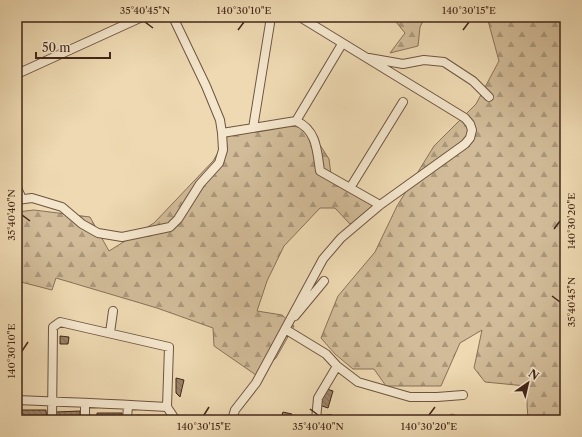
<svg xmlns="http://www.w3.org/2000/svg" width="582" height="437" viewBox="0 0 582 437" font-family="'Libre Caslon Text',serif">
<defs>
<pattern id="forest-firs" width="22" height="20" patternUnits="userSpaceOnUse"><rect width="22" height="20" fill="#d1bb98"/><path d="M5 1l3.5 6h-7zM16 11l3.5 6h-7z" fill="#ab987b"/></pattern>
<pattern id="building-back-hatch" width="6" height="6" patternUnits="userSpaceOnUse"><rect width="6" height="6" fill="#9c8469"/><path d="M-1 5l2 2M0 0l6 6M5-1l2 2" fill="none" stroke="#816c56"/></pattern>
</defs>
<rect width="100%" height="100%" fill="#eed9b2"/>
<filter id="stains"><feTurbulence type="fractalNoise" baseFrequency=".005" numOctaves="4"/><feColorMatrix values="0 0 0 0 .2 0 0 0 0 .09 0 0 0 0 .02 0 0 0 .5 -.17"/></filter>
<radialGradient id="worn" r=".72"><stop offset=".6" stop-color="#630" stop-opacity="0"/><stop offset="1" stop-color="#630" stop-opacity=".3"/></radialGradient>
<path fill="url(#forest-firs)" stroke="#8a7158" d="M392 17H425L420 27 418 46 390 53 405 33Z
M487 17H565V420H528L526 386 485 382 474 368 482 330 460 343 441 386H386L374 369H353L335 354 321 338 338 296 375 252 397 206 434 146 476 104 499 61Z
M260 123 299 127 320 145 329 159 332 182 377 205 363 219 350 224 335 208H320L284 246 267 281 257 311 282 315 294 326 276 358 256 375 214 346 213 328 157 308 56 278 52 290 17 281V212L34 210 90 217 109 251 154 223 213 161 228 136 240 133Z
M452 414 469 420H440Z"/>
<path fill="url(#building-back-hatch)" stroke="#432719" d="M60 336 69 337 68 344H60Z
M176 378 184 380 180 397 176 393Z
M324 388 333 391 328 408 319 405Z
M17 410H46L47 420H17Z
M80 411V420H56V412Z
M283 412 292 414 290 420H280Z
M97 413H122V420H97Z
M137 415 170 419V420H137Z"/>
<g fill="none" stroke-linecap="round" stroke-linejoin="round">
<g stroke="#6e543f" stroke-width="10">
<path id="minor" d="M369 58 403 64 424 60 444 62 473 81 489 97
M17 74 142 17
M296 121 342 44
M253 128 271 17
M222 133 296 121C317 130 317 151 320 171L380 205
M17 188 22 199
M350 188 403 102
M17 200 32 198 62 207 82 224 98 233 122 237 170 227 178 219 200 184 219 163 223 150 222 133 220 120 206 86 173 17
M295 316 324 281
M285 329 326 354 337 366 358 382 410 397H437L463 395
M110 333 113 311
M17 400C67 402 117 404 167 407L169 347 60 322 53 327 52 420
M167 407 173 416V420
M85 420V403
M127 420 128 405
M232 420 235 410 256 383 323 259 341 238 380 205 465 144 470 138 472 130 470 124 465 118 300 17
M316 420 318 398 337 366
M318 420 330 419"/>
</g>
<use href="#minor" stroke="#f4e6cd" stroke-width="8"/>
</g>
<path fill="none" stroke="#432719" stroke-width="1.5" d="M145 22 153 28M238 30 244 22M463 30 469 22M22 215 30 221M554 229 560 221M552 296 560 302M22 351 28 342M310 409 318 415M204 415 209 407M429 415 435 407"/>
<rect width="582" height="437" fill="none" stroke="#eed9b2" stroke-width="44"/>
<g transform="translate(528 383) rotate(34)" stroke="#f4e6cd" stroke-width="3" paint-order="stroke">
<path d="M0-3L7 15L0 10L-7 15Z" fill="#432719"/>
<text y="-6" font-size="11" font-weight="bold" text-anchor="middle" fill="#432719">N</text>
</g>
<path d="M36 52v6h74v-6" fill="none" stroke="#432719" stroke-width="2"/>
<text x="42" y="52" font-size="12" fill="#432719" stroke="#f4e6cd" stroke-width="3" paint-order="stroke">50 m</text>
<rect x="22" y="22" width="538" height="393" fill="none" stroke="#432719" stroke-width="1.5"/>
<g font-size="10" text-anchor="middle" fill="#432719">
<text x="145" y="14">35°40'45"N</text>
<text x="244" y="14">140°30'10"E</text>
<text x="469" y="14">140°30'15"E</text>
<text transform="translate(11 215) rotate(-90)" y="4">35°40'40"N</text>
<text transform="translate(571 221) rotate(-90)" y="4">140°30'20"E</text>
<text transform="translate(571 302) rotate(-90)" y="4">35°40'45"N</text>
<text transform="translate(11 351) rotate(-90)" y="4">140°30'10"E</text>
<text x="204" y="430">140°30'15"E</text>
<text x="318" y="430">35°40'40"N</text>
<text x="429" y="430">140°30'20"E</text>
</g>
<rect width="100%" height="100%" filter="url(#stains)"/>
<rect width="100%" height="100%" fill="url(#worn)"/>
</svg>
